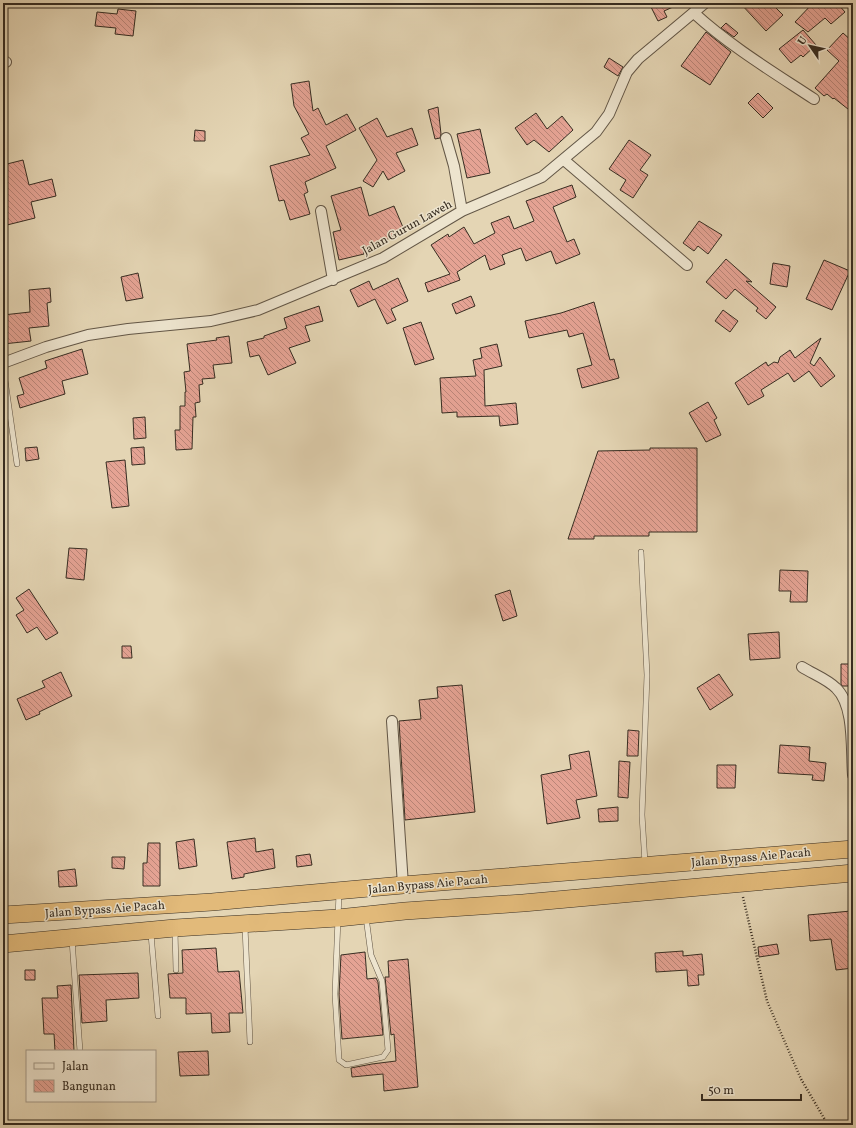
<svg xmlns="http://www.w3.org/2000/svg" width="856" height="1128" viewBox="0 0 856 1128" font-family="Vollkorn,serif">
<defs>
<pattern id="building-back-hatch" width="6" height="6" patternUnits="userSpaceOnUse"><rect width="6" height="6" fill="#e5a394"/><path d="M-1 5l2 2M0 0l6 6M5-1l2 2" fill="none" stroke="#ba8578"/></pattern>
</defs>
<rect width="100%" height="100%" fill="#e4d5b4"/>
<filter id="stains"><feTurbulence type="fractalNoise" baseFrequency=".005" numOctaves="4"/><feColorMatrix values="0 0 0 0 .2 0 0 0 0 .09 0 0 0 0 .02 0 0 0 .5 -.17"/></filter>
<radialGradient id="worn" r=".72"><stop offset=".6" stop-color="#630" stop-opacity="0"/><stop offset="1" stop-color="#630" stop-opacity=".3"/></radialGradient>
<path fill="url(#building-back-hatch)" stroke="#362c21" d="M649 3H682L664 11 667 17 658 21Z
M740 3H771L783 15 766 31Z
M813 3H837L845 12 831 24 825 18 808 32 795 22Z
M118 9 136 11 133 36 115 34 116 28 95 26 97 12 117 14Z
M726 23 738 33 734 37 721 28Z
M803 30 816 45 803 57 801 55 791 63 779 49Z
M706 32 731 52 710 85 681 66Z
M843 33 853 42V113L834 98 833 99 827 94 824 96 815 88 839 61 827 50Z
M609 58 623 67 618 76 604 67Z
M309 81 313 111 318 108 326 125 347 114 356 130 326 146 336 168 305 182 308 192 304 194 310 214 290 220 284 200 279 201 270 166 310 155 301 138 309 134 294 106 291 84Z
M758 93 773 108 763 118 748 103Z
M438 107 441 134 440 138 435 139 428 110Z
M536 113 547 129 562 116 573 130 549 152 534 140 527 145 515 128Z
M377 118 387 137 412 128 418 145 396 153 405 171 388 180 383 171 373 187 363 181 377 160 359 128Z
M480 129 490 173 467 178 457 134Z
M195 130 205 131V141H194Z
M629 140 651 155 640 170 648 175 633 198 620 190 626 180 609 169Z
M23 160 29 185 52 179 56 196 31 202 35 218 7 225 3 210V165Z
M572 185 576 197 553 207 567 242 574 239 580 254 556 264 551 251 526 261 521 248 502 255 505 264 490 270 485 255 457 272 460 280 428 292 425 283 450 274 431 245 448 234 449 237 464 227 474 244 495 233 491 223 509 216 514 229 534 221 526 201Z
M361 187 369 216 394 206 405 232 363 249 364 254 339 260 333 232 341 230 331 196Z
M699 221 722 235 708 254 698 246 694 251 683 243Z
M726 259 752 282 746 281 776 307 766 319 756 311 758 308 735 289 726 299 706 282Z
M824 260 850 271 832 310 806 299Z
M773 263 790 266 787 287 770 284Z
M138 273 143 298 126 301 121 277Z
M398 278 408 301 391 309 396 320 387 324 375 299 358 307 350 290 369 281 373 290Z
M50 288 51 302 47 303 49 326 29 328 31 341 3 344V315L30 312 29 290Z
M471 296 475 306 456 314 452 304Z
M594 302 610 360 614 359 619 378 582 388 577 369 592 365 583 333 569 337 567 330 529 338 525 321 561 313Z
M319 306 323 321 305 326 310 341 289 348 296 363 268 375 259 355 250 357 247 342 264 338V336L287 328 284 318Z
M723 310 738 321 730 332 715 321Z
M421 322 434 359 415 365 403 328Z
M229 336 232 363 213 365 215 378 202 379 203 384 199 385 200 402 195 403 196 417H193L192 449 176 450 175 430H180V406H185V392H186L184 372 190 371 187 344 217 340 216 338Z
M821 338 810 363 814 366 820 357 835 376 821 387 809 371 794 382 788 373 761 390 764 396 748 405 735 383 766 362 768 366 774 362 778 363 780 357 790 350 795 358Z
M497 344 502 366 484 370 485 406 516 403 518 424 500 426 499 416 457 417V412L442 413 440 378 476 376 473 360 482 358 480 348Z
M82 349 88 374 62 381 65 394 20 408 17 396 24 394 19 378 47 368 45 361Z
M708 402 717 418 714 420 721 435 706 442 689 413Z
M145 417 146 438 134 439 133 418Z
M37 447 39 459 26 461 25 448Z
M144 447 145 464 132 465 131 448Z
M650 448H697V532H649V536H594V539H568L598 451 650 450Z
M125 460 129 506 112 508 106 462Z
M69 548 87 549 84 580 66 578Z
M780 570 808 571 807 602H790L791 591H779Z
M29 589 58 633 46 640 37 627 27 633 16 615 24 610 16 598Z
M510 590 517 616 503 621 495 595Z
M779 632 780 658 750 660 748 634Z
M122 646H131L132 658H122Z
M841 664H853V686H842L841 684Z
M61 672 72 696 39 712 40 714 26 720 17 699 45 687 42 681Z
M719 674 733 695 710 710 697 688Z
M462 685 475 812 405 820 399 721 421 719 419 700 438 698 437 687Z
M628 730 639 731 638 756H627Z
M780 745 810 747 809 761 826 763 824 781 812 780 813 775 778 773Z
M589 751 597 796 576 800 580 818 547 824 541 775 571 769 569 755Z
M619 761 630 762 628 798 618 797Z
M717 765H736L735 788H717Z
M618 807V821L599 822 598 809Z
M255 838 256 852 273 849 275 868 244 874V877L232 879 227 842Z
M194 839 197 866 179 869 176 842Z
M148 843H160V886H143V863H147Z
M310 854 312 865 297 867 296 856Z
M112 857H125L124 869 112 868Z
M75 869 77 886 59 887 58 871Z
M851 911 853 925V968L836 970 831 939 810 941 808 915Z
M777 944 779 954 759 957 758 947Z
M216 948 218 972 239 971 243 1013H229L230 1032 212 1033 211 1013 186 1014V998H170L168 974 183 973 182 950Z
M683 951V956L702 954 704 975H698L699 985 688 986 687 970 656 972 655 953Z
M365 952 367 979 376 978 378 982 383 1035 342 1039 339 994 341 955Z
M408 959 418 1087 384 1091 383 1074 352 1077 351 1068 372 1064 396 1061 394 1034 391 1035 385 977H389L388 961Z
M25 970H35V980H25Z
M138 973 139 998 106 1000 107 1021 82 1023 79 975Z
M71 985 74 1051H55L54 1034H44L42 998H58L57 986Z
M208 1051 209 1075 180 1076 178 1052Z"/>
<g fill="none" stroke-linecap="round" stroke-linejoin="round">
<g stroke="#625646" stroke-width="6">
<path id="service" d="M3 366 17 464
M641 552 647 675 642 815 645 863
M339 893 335 994 339 1060 346 1065 383 1057 388 1050 382 981 371 955 366 917
M245 927 250 1042
M175 931 176 970
M151 934 158 1016
M72 940 80 1051"/>
</g>
<g stroke="#625646" stroke-width="12">
<path id="minor" d="M694 13C730 46 773 72 814 99
M3 63 6 62
M446 138 454 166 462 211
M564 160 687 265
M321 211 333 280
M3 363 46 347 88 335 128 329 211 321 258 310 383 258 462 211 542 177 596 132 609 114 627 72 638 59 705 3
M802 667C813 674 827 679 836 688 855 706 851 750 853 775
M392 721 403 885"/>
</g>
<g stroke="#362c21" stroke-width="18">
<path id="trunk" d="M3 915 212 902 403 885 853 849
M3 944 175 928 338 918 405 911 523 903 853 873"/>
</g>
<path stroke="#362c21" stroke-width="2.5" stroke-dasharray="1 2" stroke-linecap="butt" d="M743 897 767 1001 801 1079 828 1125"/>
<use href="#service" stroke="#ede4ce" stroke-width="5"/>
<use href="#minor" stroke="#ede4ce" stroke-width="10"/>
<use href="#trunk" stroke="#e2ba7a" stroke-width="17"/>
</g>
<g text-anchor="middle" stroke-width="3" stroke-linejoin="round" paint-order="stroke">
<g font-size="12" fill="#362c21" stroke="#ede4ce">
<text transform="translate(407 227) rotate(-29)" y="4">Jalan Gurun Laweh</text>
<text transform="translate(751 857) rotate(-5)" y="4">Jalan Bypass Aie Pacah</text>
<text transform="translate(428 884) rotate(-5)" y="4">Jalan Bypass Aie Pacah</text>
<text transform="translate(105 909) rotate(-4)" y="4">Jalan Bypass Aie Pacah</text>
</g>
</g>
<rect width="856" height="1128" fill="none" stroke="#e4d5b4" stroke-width="16"/>
<rect x="4" y="4" width="848" height="1120" fill="none" stroke="#362c21" stroke-width="2"/>
<rect x="8" y="8" width="840" height="1112" fill="none" stroke="#362c21"/>
<rect x="26" y="1050" width="130" height="52" fill="#ede4ce" stroke="#a49a89"/>
<rect x="34" y="1063" width="20" height="6" fill="#ede4ce" stroke="#a49a89"/>
<text x="62" y="1070" font-size="12" fill="#362c21">Jalan</text>
<rect x="34" y="1080" width="20" height="12" fill="url(#building-back-hatch)" stroke="#a49a89"/>
<text x="62" y="1090" font-size="12" fill="#362c21">Bangunan</text>
<g transform="translate(810 46) rotate(304)" stroke="#ede4ce" stroke-width="3" paint-order="stroke">
<path d="M0-3L7 15L0 10L-7 15Z" fill="#362c21"/>
<text y="-6" font-size="11" font-weight="bold" text-anchor="middle" fill="#362c21">U</text>
</g>
<path d="M702 1094v6h99v-6" fill="none" stroke="#362c21" stroke-width="2"/>
<text x="708" y="1094" font-size="12" fill="#362c21" stroke="#ede4ce" stroke-width="3" paint-order="stroke">50 m</text>
<rect width="100%" height="100%" filter="url(#stains)"/>
<rect width="100%" height="100%" fill="url(#worn)"/>
</svg>
